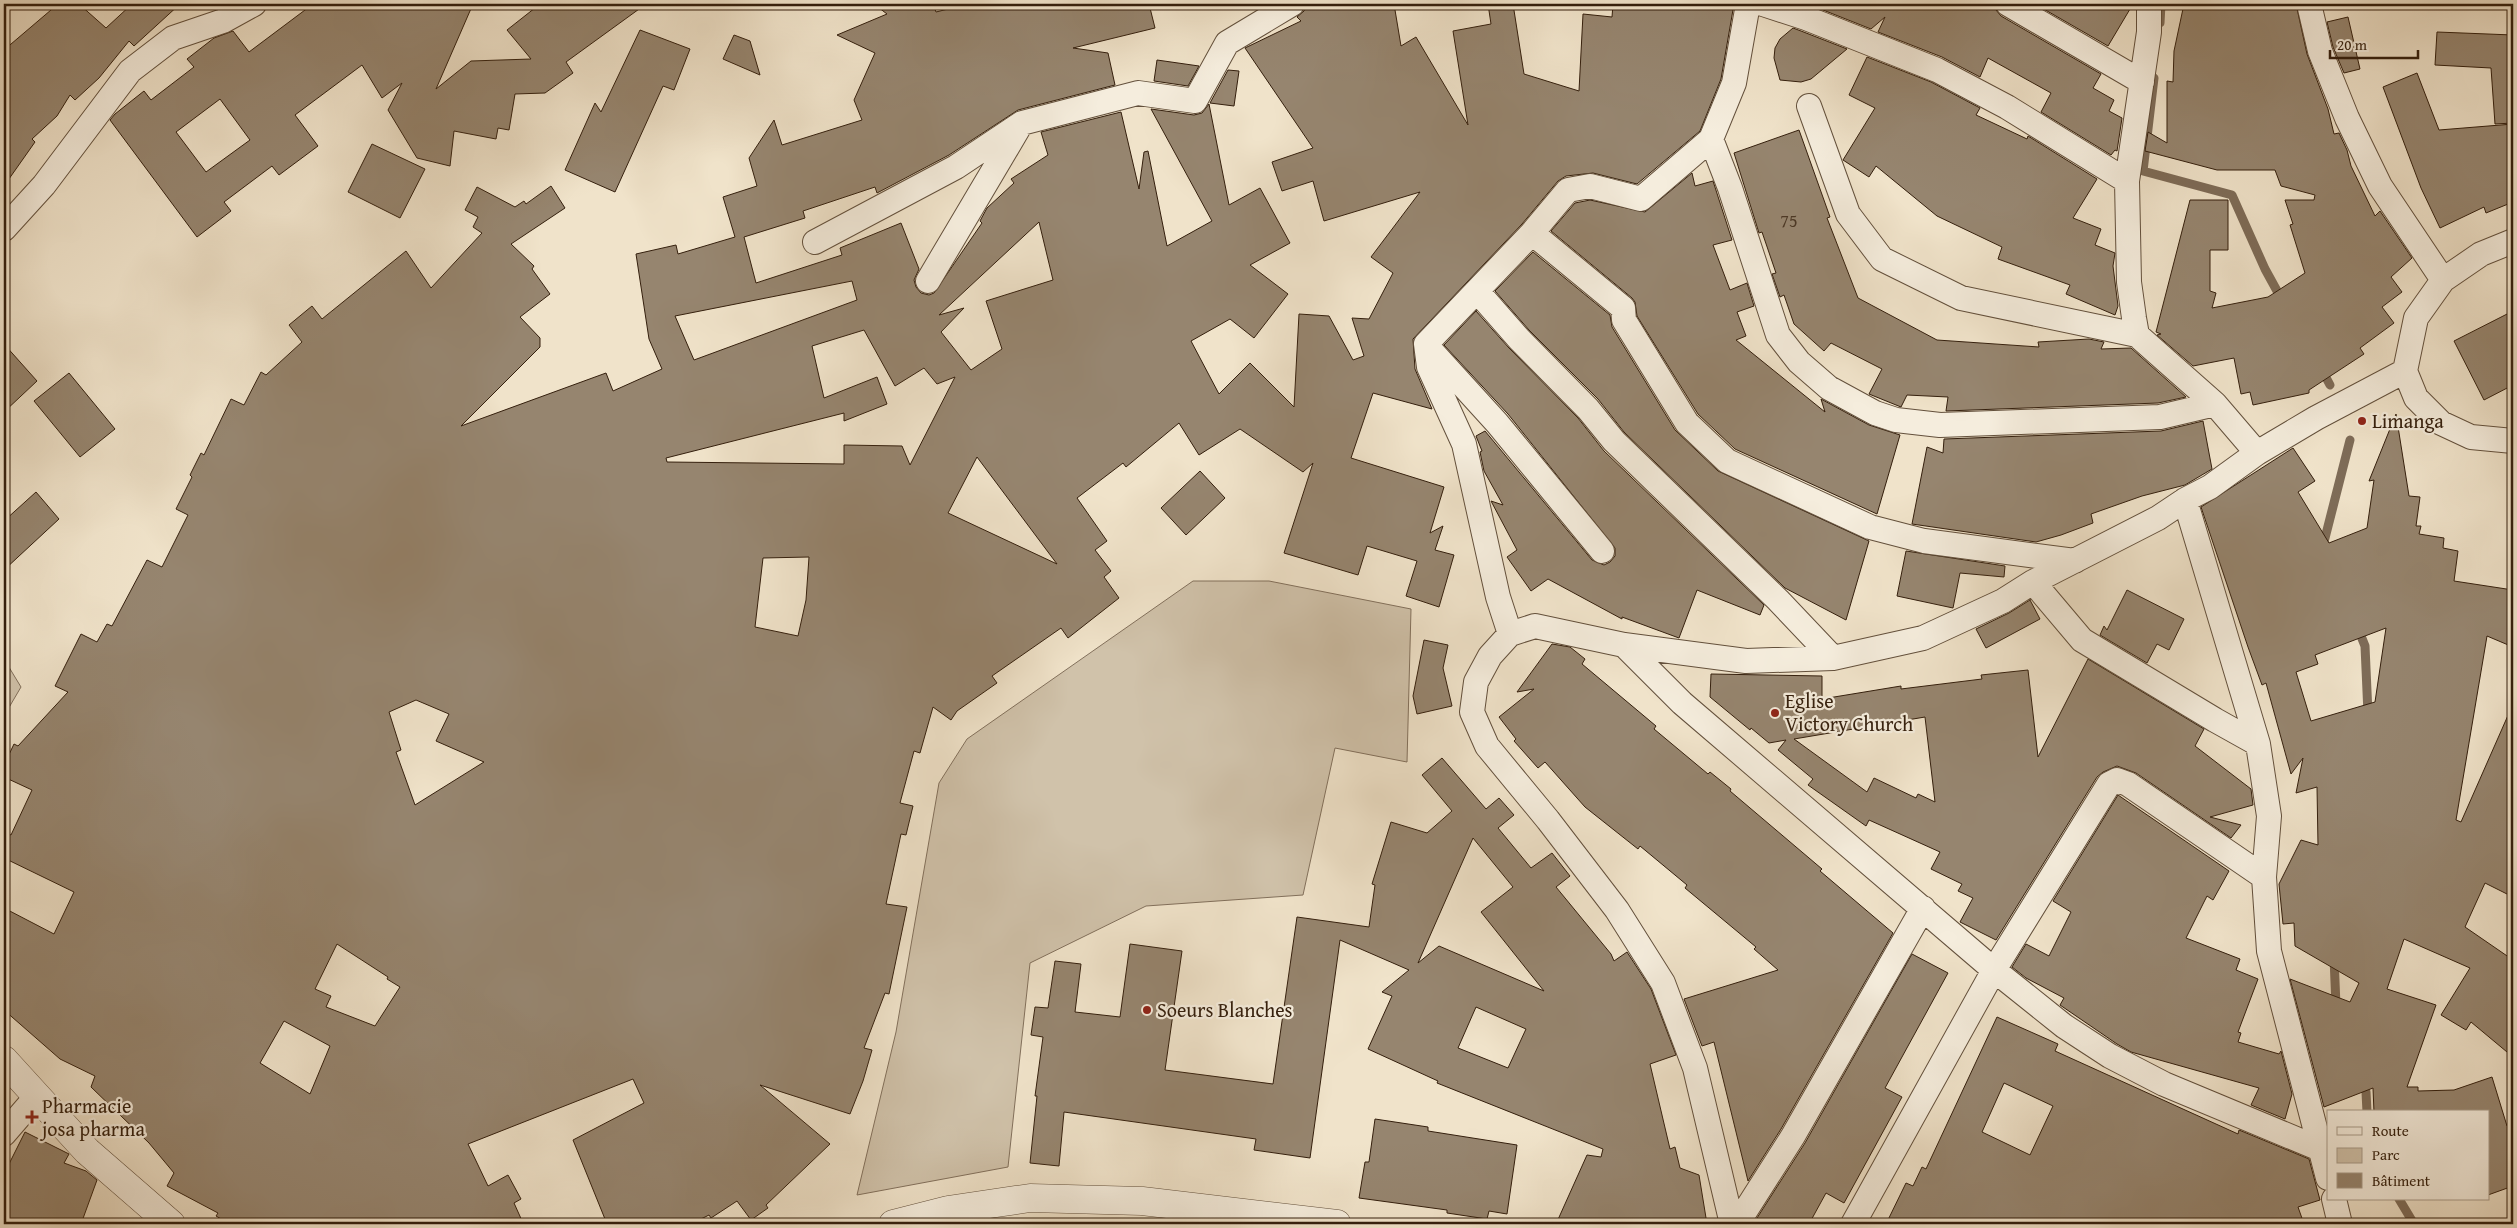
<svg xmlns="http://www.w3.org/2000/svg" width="2517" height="1228" viewBox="0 0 2517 1228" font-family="'Gentium Book Plus',serif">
<rect width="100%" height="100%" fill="#f0e3ca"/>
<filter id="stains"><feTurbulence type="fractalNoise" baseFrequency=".004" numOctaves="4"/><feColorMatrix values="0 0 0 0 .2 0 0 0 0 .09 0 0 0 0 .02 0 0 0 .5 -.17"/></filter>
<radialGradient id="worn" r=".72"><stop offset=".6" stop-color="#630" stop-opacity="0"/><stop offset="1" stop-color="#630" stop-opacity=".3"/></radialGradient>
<path fill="#d0c2aa" stroke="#82705c" d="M1193 581H1269L1411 609 1407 762 1335 748 1303 895 1146 906 1030 963 1008 1167 857 1195 896 1032 939 783 967 739Z
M4 659 21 687 4 716Z"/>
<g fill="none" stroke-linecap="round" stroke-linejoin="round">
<path stroke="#7e6c58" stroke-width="9" d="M2160 23 2161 4
M2154 78 2143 171 2232 195 2265 269 2282 300
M2321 368 2330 385
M2326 547 2324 542 2350 440
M2357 626 2365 646 2368 714
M2334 957 2336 1006
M2363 1080 2366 1092 2367 1112
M2399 1199 2414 1224"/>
</g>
<path fill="#96856f" stroke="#341f0d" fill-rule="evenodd" d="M58 4H79L106 28 132 4H180L134 46 129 41 99 78 75 100 70 95 57 116 32 139 35 142 4 186V50Z
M313 4H473L436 89 471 61 531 59 507 30 540 4H581V7L646 4 566 62 573 73 545 93 515 94 509 130 498 128 496 139 454 131 450 166 417 158 388 110 402 83 382 98 362 65 295 115 318 146 279 175 272 166 224 202 231 211 197 237 110 120 115 114 144 91 151 100 194 67 187 59 214 38 233 31 249 52ZM220 99 250 140 206 172 176 132Z
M874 4H933L936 12 968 4H1149L1155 28 1073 48 1108 53 1115 85 1018 110 949 155 877 193 875 187 803 211 805 218 744 237 756 283 842 255 840 248 901 223 919 269 914 280 916 287 921 293 929 295 934 293 982 223 980 221 987 208 1014 183 1011 179 1048 155 1041 132 1121 112 1139 189 1144 152 1148 151 1167 246 1212 221 1151 109 1194 115 1202 113 1209 104 1229 205 1260 188 1290 243 1250 265 1288 294 1254 338 1230 319 1191 341 1219 394 1250 363 1294 407 1299 314 1329 316 1353 360 1364 356 1352 318 1369 319 1393 273 1371 257 1420 192 1324 221 1313 181 1282 191 1272 162 1313 148 1245 48 1301 21 1297 17 1304 11 1306 4H1394L1401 46 1416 37 1468 125 1453 31 1491 24 1488 4H1513L1524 74 1579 91 1583 14 1612 17 1613 4H1734L1721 79 1700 131 1637 184 1593 173 1566 176 1558 181 1522 224 1413 339 1415 369 1432 409 1373 393 1351 458 1444 487 1430 533 1443 526 1435 550 1454 555 1439 607 1406 596 1417 561 1367 546 1358 575 1284 553 1313 463 1303 472 1240 429 1199 455 1179 423 1126 467 1123 463 1077 498 1107 541 1095 550 1111 571 1104 577 1119 598 1068 638 1061 628 992 676 997 683 957 711 951 720 933 707 920 753 914 751 900 803 913 806 906 835 901 834 886 904 907 907 889 994 885 993 864 1048 872 1050 863 1081 850 1114 760 1085 830 1144 766 1205 768 1208 751 1220 737 1201 711 1218 709 1215 691 1224H607L573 1140 644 1103 633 1079 468 1144 488 1186 508 1175 521 1199 514 1203 523 1223 354 1221V1224H230L216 1216 218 1213 167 1186 174 1173 149 1143 91 1087 95 1076 60 1059 4 1010V908L54 934 74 892 4 858V832L11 835 32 790 4 777V765L14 744 18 746 68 692 55 686 81 634 97 642 107 624 112 626 147 560 162 567 188 515 176 509 192 477 190 475 201 453 204 455 231 399 244 405 261 372 266 375 302 342 289 325 312 306 322 319 406 251 431 288 482 233 473 227 478 217 465 210 477 187 515 207 524 201 526 204 551 186 565 208 511 244 534 266 532 269 550 294 520 317 540 338V347L461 426 606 373 613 391 662 369 649 339 636 254 676 245 678 254 735 237 723 197 757 186 749 158 774 120 782 145 862 120 854 100 875 53 837 35 887 14ZM1039 222 1053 280 986 301 1002 349 971 370 941 332 964 308 939 315ZM852 281 857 300 694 360 675 316ZM864 330 895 386 924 368 937 384 955 377 910 465 902 446 844 445V464L667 462 666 458 844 413V421L887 404 877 377 824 398 812 346ZM977 457 1057 564 948 513ZM809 557 806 600 798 636 755 627 763 558ZM416 700 449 714 436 741 484 762 415 805 396 752 401 750 389 712ZM337 944 388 977 387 979 400 987 375 1026 326 1007 331 996 315 989ZM284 1021 330 1046 310 1094 260 1063Z
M1823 4H1994L1996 10 2001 16 2101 74 2093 88 2114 100 2109 111 2122 118 2117 151 2115 150 2111 155 2041 112 2051 93 1988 58 1980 77 1942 57 1878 32 1885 17 1871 29 1818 8Z
M2035 4H2133L2108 46Z
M2184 4H2296L2307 54 2328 109 2334 134 2339 133 2347 150 2351 166 2375 216 2380 211 2412 258 2391 277 2402 292 2382 307 2394 323 2360 348 2364 354 2309 390V393L2253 405 2250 392 2241 394 2234 358 2193 366 2157 335 2161 334 2156 332 2190 200H2228V250H2210V291L2216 293 2212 308 2268 297 2305 273 2290 225 2293 224 2285 200H2314L2315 195 2281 186 2275 170H2217L2145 151 2148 132 2167 143V81L2173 82 2174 51Z
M2348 17 2360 69 2344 73 2333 47 2327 22Z
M1793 28 1801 31 1847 49 1811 79 1801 82 1780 80 1774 58 1775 48 1780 39Z
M640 30 690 49 674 90 663 86 615 192 565 170 595 103 601 112Z
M2437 32 2513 35V123L2495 124 2491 68 2435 65Z
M734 35 750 41 760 75 723 59Z
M1867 57 1931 82 1980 108 1976 115 2027 139 2028 136 2097 179 2073 218 2101 229 2095 245 2115 253 2113 266 2118 306 2115 315 2066 294 2070 285 1998 259 2002 247 1937 216 1876 166 1869 177 1843 160 1875 108 1849 95Z
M1157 60 1199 66 1188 86 1154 81Z
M1228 70 1239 71 1234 106 1210 103Z
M2417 73 2439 130 2513 124V202L2486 213 2484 207 2440 228 2421 188 2383 87Z
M1799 130 1830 217 1827 218 1858 298 1937 340 2039 347 2038 342 2089 339 2104 342 2101 349 2131 348 2186 397 2158 403 1946 411 1948 397 1907 395 1901 407 1869 394 1882 369 1831 343 1824 351 1794 324 1784 295 1780 297 1772 274 1776 273 1762 232 1759 233 1734 153Z
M372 144 425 169 400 218 348 192Z
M1692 173 1695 186 1713 181 1732 240 1713 245 1730 290 1747 283 1754 306 1737 312 1746 336 1736 340 1825 412 1821 399 1869 425 1900 435 1877 514 1735 449 1698 414 1637 316 1635 302 1632 298 1551 231 1575 203 1590 200 1645 212Z
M1533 252 1610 315 1612 327 1675 430 1718 471 1869 541 1846 620 1785 588 1624 432 1598 399 1529 330 1495 291Z
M1476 311 1509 348 1578 418 1604 451 1764 605 1760 615 1697 590 1679 638 1622 617V619L1548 579 1531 591 1507 557 1517 550 1491 501 1503 505 1484 471 1480 452 1482 451 1476 436 1485 431 1592 560 1604 565 1610 562 1615 556V548L1508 414 1444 345Z
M2513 311V385L2484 400 2454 341Z
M4 344 37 381 4 412Z
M69 373 115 429 80 457 34 401Z
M2396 414 2409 496 2420 497 2416 526H2421L2419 534 2444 538 2443 548 2458 551 2454 581 2513 590V647L2487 636 2456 820 2461 822 2513 704V897L2485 883 2465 927 2513 960V1057L2471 1022 2466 1030 2441 1015 2470 968 2404 939 2387 989 2436 1005 2407 1087H2418V1091L2454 1090 2492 1077 2507 1126 2513 1123V1186L2488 1195V1112H2374L2373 1088 2324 1107 2290 979 2350 1002 2359 983 2295 946 2294 923 2283 924 2279 884 2301 840 2318 845 2317 787 2296 793 2303 758 2291 774 2266 683 2262 685 2248 647 2201 507 2293 448 2315 481 2298 492 2329 543 2367 528 2374 480 2369 481ZM2386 628 2375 702 2311 721 2296 672 2318 664 2315 655Z
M2203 421 2212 469 2185 485 2142 496 2091 514 2093 523 2061 535 2036 542 1912 524 1927 447 1943 453 1944 439 2161 431Z
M1200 471 1225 498 1186 535 1161 508Z
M36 492 59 519 4 570V521Z
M1906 551 2005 566 2004 577 1960 573 1953 608 1897 596Z
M2127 590 2184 619 2169 650 2157 644 2147 663 2100 635 2104 626 2107 630Z
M2030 600 2040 619 1986 648 1976 629 2009 613Z
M1424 640 1448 645 1443 668 1452 706 1417 714 1413 696Z
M1552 644 1570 647 1585 659 1582 664 1656 726 1654 729 1708 774 1710 772 1731 789 1730 791 1822 869 1820 871 1893 933 1781 1129 1748 1181 1714 1042 1702 1046 1684 999 1778 970 1754 949 1756 947 1685 888 1687 885 1640 846 1638 849 1585 807 1545 762 1538 768 1514 741 1516 739 1499 717 1534 689 1517 692Z
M2088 659 2204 729 2195 746 2251 789 2253 805 2210 817 2241 825 2231 838 2136 773 2117 766 2103 772 2097 777 1996 940 1960 922 1973 898 1958 891 1962 884 1931 869 1940 852 1869 820 1866 826 1808 785 1813 779 1778 750 1786 740 1769 743 1751 728 1750 730 1710 697 1711 674 1822 676V699L1901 686V689L1982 679 1981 675 2028 670 2038 757ZM1925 717 1935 802 1918 794 1916 798 1874 778 1867 792 1794 739Z
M1442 758 1486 809 1499 798 1514 815 1498 828 1531 868 1552 853 1570 876 1556 887 1611 954 1614 961 1627 952 1651 989 1676 1055 1650 1064 1670 1149 1675 1147 1680 1168 1699 1175 1707 1224H1556L1587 1155 1601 1157 1603 1149 1437 1083 1438 1081 1368 1049 1392 996 1382 992 1409 970 1340 940 1310 1158 1254 1150 1256 1139 1064 1112 1059 1166 1030 1163 1037 1096H1035L1043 1037 1031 1035 1035 1007 1048 1008 1055 961 1081 964 1075 1012 1120 1017 1130 944 1182 951 1165 1070 1273 1084 1297 917 1369 927 1375 885 1372 884 1391 822 1427 833 1452 811 1422 775ZM1473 838 1513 887 1481 912 1544 991 1439 946 1418 963ZM1476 1007 1526 1029 1508 1068 1458 1048Z
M2118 795 2229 871 2213 900 2207 896 2186 938 2240 959 2236 970 2258 979 2238 1032 2241 1033 2238 1042 2279 1054 2281 1051 2292 1094 2285 1119 2251 1105 2259 1088 2131 1052 2117 1044 2060 1005 2064 998 2026 978 2012 967 2026 944 2049 956 2071 912 2053 901Z
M1912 954 1948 973 1885 1088 1902 1097 1844 1203 1826 1193 1809 1224H1758L1757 1218 1805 1143Z
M1997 1017 2058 1044 2055 1051 2238 1134 2239 1130 2309 1159 2320 1200 2298 1207 2304 1224H1886L1906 1183 1913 1186 1922 1167 1926 1169ZM2004 1083 2053 1106 2030 1155 1982 1132Z
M1375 1119 1428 1127V1131L1517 1145 1507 1214 1489 1211 1487 1219 1447 1213V1210L1359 1198 1365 1162H1369Z
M25 1132 69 1154 64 1163 86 1171 97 1180 81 1224H4V1174Z"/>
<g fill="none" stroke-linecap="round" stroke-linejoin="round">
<g stroke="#63503c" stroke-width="26">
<path id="minor" d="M1763 4 1806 18 1937 70 2007 107 2127 181
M2008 4 2142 82
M2149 4V32L2127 181 2129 282 2134 318 2137 335 2215 404
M2309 4 2320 51 2347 118 2380 186 2443 280
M1809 106 1848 214 1882 259 1961 298 2137 335
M1711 139 1730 188 1778 335 1799 362 1829 388 1875 413 1896 420 1940 425 2160 417 2215 404 2257 453
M4 229 44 185 130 71 173 38 223 21 254 4
M1532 233 1623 308 1624 320 1687 423 1727 461 1870 527 1924 541 2075 561
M2513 241 2481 254 2443 280 2416 318 2405 371 2416 398 2441 423 2471 437 2513 441
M815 242 956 167 1022 123 1138 93 1195 101 1227 43 1292 4
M928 281 1018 129
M1477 291 1519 339 1588 409 1614 441 1778 600 1833 658
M1427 346 1497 423 1602 551
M2185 500 2258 744
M2033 582 2082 640 2215 720 2258 744 2269 816 2264 877 2269 951 2328 1178
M1510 634 1498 597 1464 444 1429 367 1426 344 1532 233 1568 190 1590 186 1641 199 1711 139 1734 83 1748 4
M1624 645 1682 703 1994 970 2064 1026 2110 1056 2164 1084 2320 1149
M4 1134 36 1097
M2334 1199 2340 1224
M1732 1224 1695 1068 1663 983 1617 910 1548 820 1487 746 1472 712 1476 682 1490 656 1510 634 1535 626 1624 645 1746 661 1833 658 1923 638 2003 601 2033 582 2158 518 2185 500 2210 487 2257 453 2316 418 2405 371
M1737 1224 1793 1136 1923 908
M1853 1224 1994 970 2109 784 2117 780 2128 784 2264 877"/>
</g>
<g stroke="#63503c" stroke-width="29">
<path id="tertiary" d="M4 1060 87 1151 171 1224
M893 1224 948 1210 1030 1198 1142 1201 1337 1224"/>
</g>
<use href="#minor" stroke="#f5eddd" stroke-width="24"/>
<use href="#tertiary" stroke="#f5eddd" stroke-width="28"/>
</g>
<g fill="#8f2418" stroke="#f5eddd" stroke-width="2">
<circle cx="2362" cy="421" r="5"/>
<circle cx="1775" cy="713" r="5"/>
<circle cx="1147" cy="1010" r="5"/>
<path d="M29.5 1109.5h5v5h5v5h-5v5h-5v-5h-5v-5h5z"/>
</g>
<g text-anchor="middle" stroke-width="4.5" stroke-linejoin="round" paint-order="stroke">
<g font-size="18" fill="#4c3826">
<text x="1789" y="227">75</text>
</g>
<g font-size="20" fill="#341f0d" stroke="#f5eddd" text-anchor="start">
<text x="2372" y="428">Limanga</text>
<text x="1785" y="708">Eglise<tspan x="1785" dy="23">Victory Church</tspan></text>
<text x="1157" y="1017">Soeurs Blanches</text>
<text x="42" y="1113">Pharmacie<tspan x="42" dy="23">josa pharma</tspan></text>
</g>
</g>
<rect width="2517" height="1228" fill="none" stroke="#f0e3ca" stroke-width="20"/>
<rect x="5" y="5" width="2507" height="1218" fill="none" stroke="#341f0d" stroke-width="2.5"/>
<rect x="10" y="10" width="2497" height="1208" fill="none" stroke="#341f0d"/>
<rect x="2327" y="1110" width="162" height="90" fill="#f5eddd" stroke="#a89b8a"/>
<rect x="2337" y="1127" width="25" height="8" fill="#f5eddd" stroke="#a89b8a"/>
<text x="2372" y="1136" font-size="15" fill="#341f0d">Route</text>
<rect x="2337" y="1148" width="25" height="15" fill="#d0c2aa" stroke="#a89b8a"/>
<text x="2372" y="1160" font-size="15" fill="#341f0d">Parc</text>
<rect x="2337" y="1173" width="25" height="15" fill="#96856f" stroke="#a89b8a"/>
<text x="2372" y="1186" font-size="15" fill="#341f0d">Bâtiment</text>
<path d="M2330 50v8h88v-8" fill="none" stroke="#341f0d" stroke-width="2.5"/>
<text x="2337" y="50" font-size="15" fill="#341f0d" stroke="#f5eddd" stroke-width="4" paint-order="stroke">20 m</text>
<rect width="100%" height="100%" filter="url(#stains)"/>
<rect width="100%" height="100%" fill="url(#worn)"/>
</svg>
